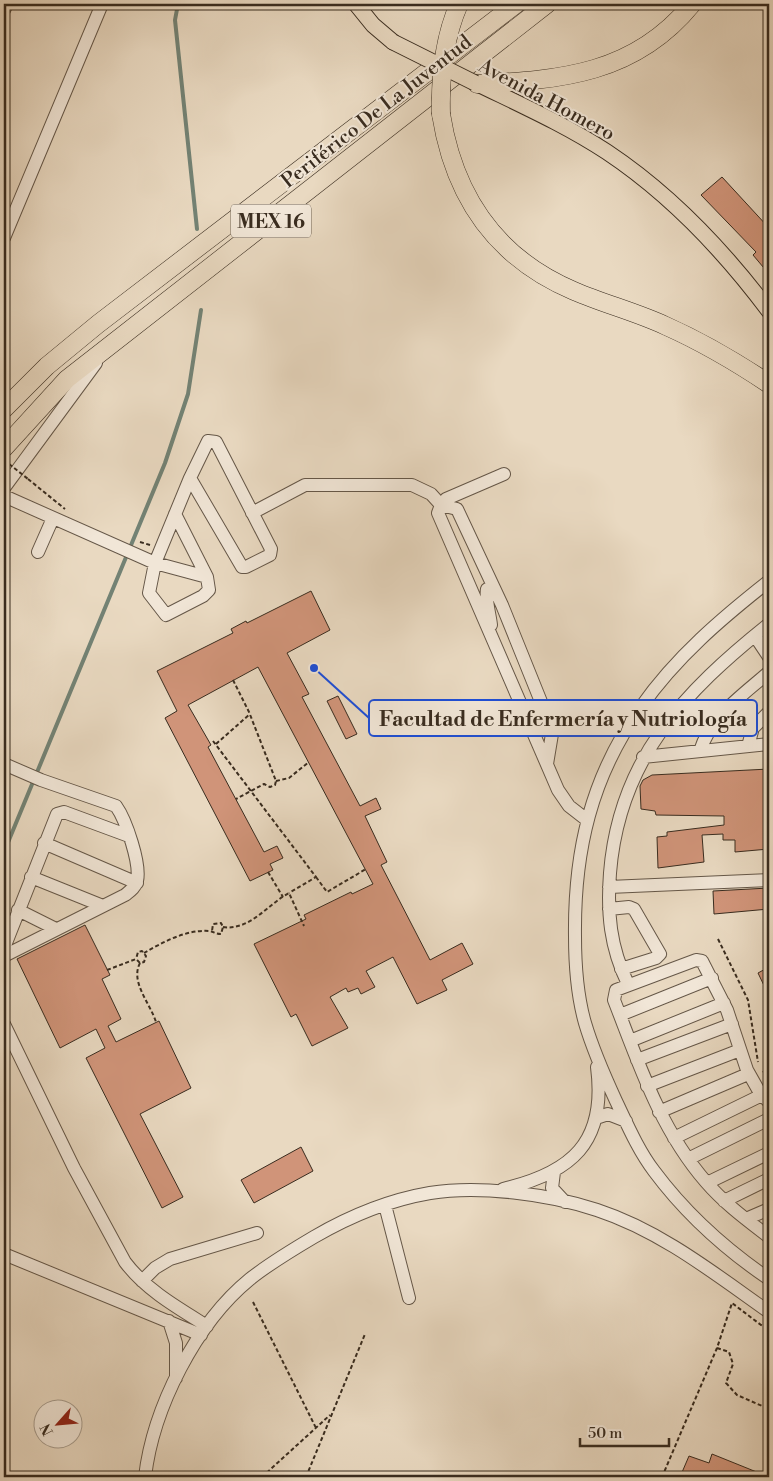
<svg xmlns="http://www.w3.org/2000/svg" width="773" height="1481" viewBox="0 0 773 1481" font-family="'Libre Bodoni',serif">
<rect width="100%" height="100%" fill="#e9d9c1"/>
<filter id="stains"><feTurbulence type="fractalNoise" baseFrequency=".004" numOctaves="4"/><feColorMatrix values="0 0 0 0 .2 0 0 0 0 .09 0 0 0 0 .02 0 0 0 .5 -.17"/></filter>
<radialGradient id="worn" r=".72"><stop offset=".6" stop-color="#630" stop-opacity="0"/><stop offset="1" stop-color="#630" stop-opacity=".3"/></radialGradient>
<g fill="none" stroke-linecap="round" stroke-linejoin="round">
<path stroke="#738274" stroke-width="4" d="M178 4 175 20 197 229
M4 852 165 463 188 394 201 310"/>
</g>
<path fill="#d09479" stroke="#392c1f" d="M722 177 769 228V274L753 255 756 252 701 195Z
M311 591 330 630 287 653 309 694 302 697 360 806 376 798 381 809 365 816 387 862 381 865 430 960 462 943 473 964 442 980 447 990 417 1004 393 957 366 971 375 987 361 994 358 988 348 992 346 988 330 997 348 1028 312 1046 296 1014 291 1017 254 944 306 919 304 915 351 892 352 894 373 884 258 667 188 705 211 745 208 747 264 852 277 846 283 858 270 864 273 870 250 881 165 718 177 711 157 671 233 633 231 629 246 621 247 623Z
M338 696 357 734 346 739 327 701Z
M769 769V849L735 852V840H723V834L702 835 704 862 658 868 657 837 667 836V832L724 825V816L656 815 655 811 641 809 640 786 643 780 652 775Z
M769 888V909L714 914 713 891Z
M85 925 110 975 102 979 121 1019 108 1026 116 1042 159 1021 191 1088 140 1114 183 1197 162 1208 86 1058 105 1048 96 1029 60 1048 17 959Z
M769 967V996L758 973Z
M301 1147 313 1171 254 1203 241 1180Z
M712 1454 769 1477H680L689 1456 709 1463Z"/>
<g fill="none" stroke-linecap="round" stroke-linejoin="round">
<g stroke="#655748" stroke-width="14">
<path id="minor" d="M4 10 7 4
M4 238 102 4
M504 474 446 499 441 505 438 513 558 790 569 806 587 820
M4 488 96 363
M4 496 155 563 207 577
M252 513 305 485H412L431 494 441 505 457 509 502 605 550 724 552 734 547 764
M175 514 207 577 209 590 203 596 166 615 149 593 155 563 190 478 208 441 216 442 271 549 270 555 246 567H242L190 478
M38 552 53 518
M769 581C722 618 676 657 641 707 591 777 574 851 575 936 575 965 577 995 585 1023 593 1050 604 1075 616 1101 627 1124 638 1150 654 1171 686 1214 725 1249 769 1279
M491 625C490 615 485 598 487 589L493 586
M755 636 769 657
M748 746 753 728 769 712
M700 751C711 716 742 696 769 672
M643 757 769 744
M4 764 41 780 116 806C126 820 141 864 137 881 135 888 130 891 125 895L4 956
M44 843 137 883
M31 877 103 906
M609 887 769 880
M609 909 629 907 634 909 660 954 656 958 621 969
M18 910 56 929
M4 948 57 814 64 812 129 836
M628 984C610 947 607 913 610 873 619 759 684 692 769 624
M620 1015 712 978
M4 1024 74 1168 125 1262C146 1290 178 1308 207 1326
M630 1041 724 1003
M637 1060 732 1024
M647 1086 740 1050
M769 1102 760 1093 747 1070 727 1010 702 961 696 960 616 990 614 1000C639 1064 660 1129 706 1182 725 1204 747 1220 769 1237
M659 1112 748 1074
M596 1118 608 1114 626 1121
M674 1138 762 1095
M688 1159 769 1119
M554 1172 552 1188 565 1202
M707 1183 769 1153
M503 1189C571 1173 607 1143 597 1067
M724 1201 769 1179
M385 1205 409 1298
M746 1219 769 1209
M4 1254 201 1335
M142 1281 155 1268 170 1259 257 1233
M169 1321 176 1343V1378
M145 1477C153 1408 196 1323 250 1279 270 1263 292 1250 314 1237 350 1216 389 1200 430 1193 479 1185 549 1194 597 1210 661 1231 715 1274 769 1312"/>
</g>
<g stroke="#392c1f" stroke-width="17">
<path id="major" d="M356 4 373 25 393 42
M476 83C521 105 566 125 607 152 670 194 724 251 769 311"/>
</g>
<g stroke="#392c1f" stroke-width="19">
<path id="highway" d="M477 84C561 80 635 74 692 4
M441 114C454 196 496 258 574 291 604 304 636 312 666 326 702 342 736 362 769 384
M4 409 47 366 98 324 516 4
M4 448 67 379 547 4"/>
</g>
<path stroke="#392c1f" stroke-width="2" stroke-dasharray="4 2.5" stroke-linecap="butt" d="M28 479 65 509
M140 542 150 545
M233 680 249 712 276 781 275 785 270 787 264 784 236 799
M213 741 316 877 289 893
M216 744 250 714
M276 781 289 778 309 762
M268 872 283 897
M316 877 327 892 366 869
M223 927C250 931 268 904 289 893L304 926
M718 939 748 1000 758 1062
M144 953C163 942 187 929 210 931 214 932 216 934 221 934L223 927 221 923 213 924 212 931
M140 963C130 982 150 1003 156 1022
M107 970 136 959 140 963 144 962 146 956 142 951 138 952 136 959
M763 1071 769 1078
M253 1302 316 1428
M717 1348 729 1352 733 1364 726 1383 737 1395 769 1409
M262 1477 330 1415
M306 1477 365 1334
M662 1477 717 1348 732 1303 761 1325 769 1329"/>
<use href="#minor" stroke="#f1e6d7" stroke-width="12"/>
<use href="#major" stroke="#e9d9c1" stroke-width="15"/>
<use href="#highway" stroke="#e9d9c1" stroke-width="18"/>
<g stroke="#392c1f" stroke-width="17" stroke-linecap="butt">
<path id="major-bridge" d="M393 42 475 83"/>
</g>
<g stroke="#392c1f" stroke-width="19" stroke-linecap="butt">
<path id="highway-bridge" d="M441 114C440 77 444 38 459 4"/>
</g>
<path stroke="#392c1f" stroke-width="2" stroke-dasharray="4 2.5" stroke-linecap="butt" d="M4 460 28 479"/>
<use href="#major-bridge" stroke="#e9d9c1" stroke-width="15"/>
<use href="#highway-bridge" stroke="#e9d9c1" stroke-width="18"/>
</g>
<g text-anchor="middle" stroke-width="4" stroke-linejoin="round" paint-order="stroke">
<rect fill="#f1e6d7" stroke="#706456" stroke-width="1" x="231" y="204.5" width="80" height="33" rx="4"/>
<g font-size="19" font-weight="bold" fill="#392c1f">
<text x="271" y="228">MEX 16</text>
</g>
<g font-size="20" fill="#392c1f" stroke="#f1e6d7">
<text transform="translate(547 99) rotate(28)" y="7">Avenida Homero</text>
<text transform="translate(376 111) rotate(-38)" y="7">Periférico De La Juventud</text>
</g>
</g>
<path fill="none" stroke="#1d4ed8" stroke-width="2" d="M314 668L369 718"/>
<circle fill="#1d4ed8" stroke="#f1e6d7" stroke-width="2" cx="314" cy="668" r="5"/>
<rect fill="#f1e6d7" stroke="#1d4ed8" stroke-width="2" x="369" y="700" width="388" height="36" rx="5"/>
<g font-size="21" text-anchor="middle" font-weight="bold" fill="#392c1f">
<text x="563" y="726">Facultad de Enfermería y Nutriología</text>
</g>
<rect width="773" height="1481" fill="none" stroke="#e9d9c1" stroke-width="20"/>
<rect x="5" y="5" width="763" height="1471" fill="none" stroke="#392c1f" stroke-width="2.5"/>
<rect x="10" y="10" width="753" height="1461" fill="none" stroke="#392c1f"/>
<g transform="translate(58 1424) rotate(243)"><circle r="24" fill="#f1e6d7" stroke="#a79c8d"/>
<path d="M0-4L9 19L0 12L-9 19Z" fill="#8f2418"/>
<text y="-8" font-size="14" font-weight="bold" text-anchor="middle" fill="#392c1f">N</text>
</g>
<path d="M580 1438v8h89v-8" fill="none" stroke="#392c1f" stroke-width="2.5"/>
<text x="588" y="1438" font-size="15" fill="#392c1f" stroke="#f1e6d7" stroke-width="4" paint-order="stroke">50 m</text>
<rect width="100%" height="100%" filter="url(#stains)"/>
<rect width="100%" height="100%" fill="url(#worn)"/>
</svg>
